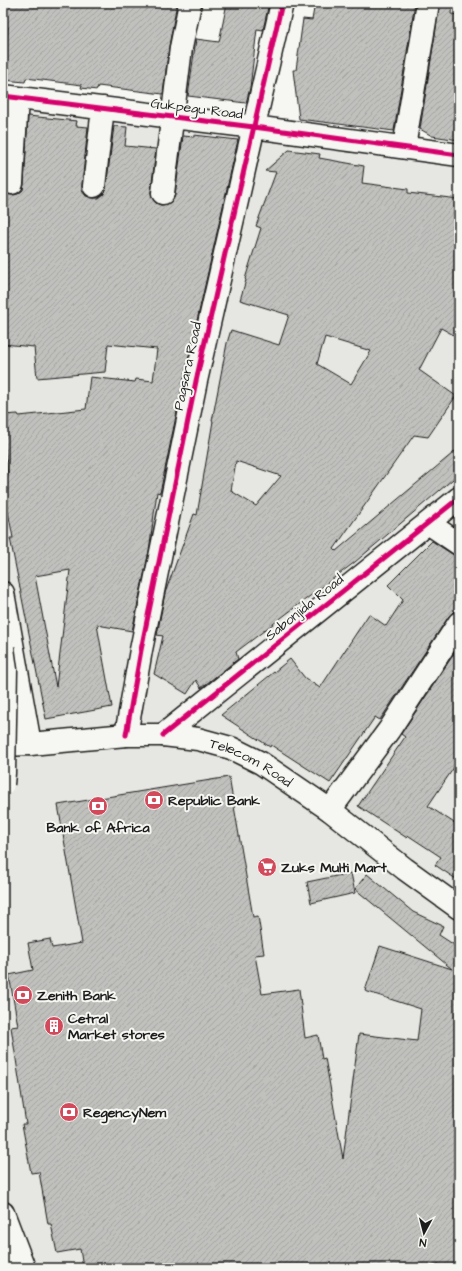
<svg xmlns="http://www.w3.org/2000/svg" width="462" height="1271" viewBox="0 0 462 1271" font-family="'Architects Daughter',sans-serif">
<defs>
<pattern id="building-hatch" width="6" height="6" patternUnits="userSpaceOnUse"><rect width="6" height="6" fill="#c0c0bd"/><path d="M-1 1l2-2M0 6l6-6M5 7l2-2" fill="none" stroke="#a4a4a2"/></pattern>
</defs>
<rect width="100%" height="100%" fill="#f6f6f2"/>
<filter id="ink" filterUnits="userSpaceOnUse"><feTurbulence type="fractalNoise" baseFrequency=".025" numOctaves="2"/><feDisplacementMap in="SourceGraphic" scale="8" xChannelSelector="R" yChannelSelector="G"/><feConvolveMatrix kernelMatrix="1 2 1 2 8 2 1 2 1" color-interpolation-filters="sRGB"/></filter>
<g filter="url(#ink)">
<path fill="#e6e6e2" d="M3 90 459 152V1268H3Z"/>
<path fill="url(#building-hatch)" stroke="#1c1c1c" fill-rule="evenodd" d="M3 3H177L169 46 163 94 98 86 97 90 81 88 82 85 26 78 25 82 3 80V69L8 27 3 26Z
M227 3H269L263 30 257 29 250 88 246 103 188 96 196 39 219 42Z
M315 3H415L394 131 299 119 293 70H296L303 19 312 20Z
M440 3H452L451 14 459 15V106L457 122 459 123V140L432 136 420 129Z
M28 116 77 121 76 126 88 127 82 185V191L86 196 93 198H99L104 194 106 188 114 126 127 127 125 146 156 149 151 192 152 198 156 203 161 205 168 204 173 200 175 195 183 136 194 137V135L238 140 184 378 160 493 157 492 149 551 132 631 97 625 112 707 46 719 10 538H13L3 485V477L8 476 3 428V415L18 414 19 416 86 409 90 377 135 382 136 379 153 381 157 349 108 344 105 372 37 378 34 347 3 344V191L5 194 12 195 18 194 23 190 24 184ZM70 570 56 687 35 576Z
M289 150 320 154 319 158 364 166 362 183 408 189V193L459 199V338L441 328 419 370 456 396 428 437 414 435 334 549 336 551 459 448V474L355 562 236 652 238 659 201 688 196 680 187 694 154 674 163 636 157 635 165 593 194 514 197 515 213 421H212L227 343 231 330 279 345 289 315 240 300 246 280 245 279 261 228 256 226 276 172 265 171ZM325 337 371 351 351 384 317 364ZM236 461 281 476 256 506 231 491Z
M432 541 452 554 459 556V611L453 612 449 616 380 720 375 717 330 783 271 745 270 747 221 715 290 659 305 678 320 688 369 614 386 626 403 600 388 585Z
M459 646V760L428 806 459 826V881L435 865 441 857 409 836 407 838 358 806 405 737 401 734Z
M229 777 253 917 258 916 264 954 255 955 262 994 299 989 305 1038 318 1035 322 1059 325 1058 343 1159 359 1034 417 1041 421 1009 365 991 380 946 452 969 355 889 367 874 413 912 443 926 439 935 459 948V1268H439V1264L415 1268H83L80 1249 57 1253 51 1224H48L39 1172 31 1173 22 1124H26L11 1027 18 1026 9 975 33 970 28 943 50 939 52 948 82 943 58 805Z
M351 873 355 893 311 903 307 882Z"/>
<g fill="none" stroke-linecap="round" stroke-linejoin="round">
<g stroke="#1c1c1c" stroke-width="25">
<path id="minor" d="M3 96 254 127 459 155
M404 147 428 3
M12 183 17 98
M94 186 103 108
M163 193 181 48 190 3
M428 523 459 544
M126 735 141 650 196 381 282 3
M163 735 459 498
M330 810 389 730 459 623
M3 1213 24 1268"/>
</g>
<g stroke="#1c1c1c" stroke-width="25">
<g id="major">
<path d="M3 593 30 744"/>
<path id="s1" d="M3 745 30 744 126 735H163L198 739 231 748 261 763 330 810 405 869 459 908"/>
</g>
</g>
<g stroke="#1c1c1c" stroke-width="25">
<path id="highway" d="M3 1243 8 1268"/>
</g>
<use href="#minor" stroke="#f6f6f2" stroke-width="22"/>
<use href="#major" stroke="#f6f6f2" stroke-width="22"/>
<use href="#highway" stroke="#f6f6f2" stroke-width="22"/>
<g stroke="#1c1c1c" stroke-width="25" stroke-linecap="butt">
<path id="highway-bridge" d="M3 648 6 670 4 773 3 784"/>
</g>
<use href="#highway-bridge" stroke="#f6f6f2" stroke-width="22"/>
<g stroke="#f6f6f2" stroke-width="8">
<path id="cycleway" d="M3 96 254 127 459 155
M126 735 141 650 196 381 282 3
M163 735 459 498"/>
</g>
<use href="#cycleway" stroke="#d6006c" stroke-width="5"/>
</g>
</g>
<defs>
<g id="bank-disc" transform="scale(1)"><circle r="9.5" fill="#d1495b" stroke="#f6f6f2"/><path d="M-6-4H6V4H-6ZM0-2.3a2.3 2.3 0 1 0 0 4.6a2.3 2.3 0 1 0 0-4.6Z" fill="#fff"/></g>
<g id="supermarket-disc" transform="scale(1)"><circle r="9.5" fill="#d1495b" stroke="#f6f6f2"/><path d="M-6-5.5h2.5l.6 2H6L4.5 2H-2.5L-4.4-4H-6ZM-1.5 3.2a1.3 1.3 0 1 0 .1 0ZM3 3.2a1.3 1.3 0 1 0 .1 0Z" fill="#fff"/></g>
<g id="building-disc" transform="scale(1)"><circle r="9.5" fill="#d1495b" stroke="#f6f6f2"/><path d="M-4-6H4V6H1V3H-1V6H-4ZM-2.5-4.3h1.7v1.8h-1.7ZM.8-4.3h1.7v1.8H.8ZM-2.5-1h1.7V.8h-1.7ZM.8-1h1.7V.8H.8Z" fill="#fff"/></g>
</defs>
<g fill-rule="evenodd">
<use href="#bank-disc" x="154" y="800"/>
<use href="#bank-disc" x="98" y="806"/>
<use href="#supermarket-disc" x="267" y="867"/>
<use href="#bank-disc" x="23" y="995"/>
<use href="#building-disc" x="54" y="1026"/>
<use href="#bank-disc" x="69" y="1112"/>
</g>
<g text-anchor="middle" stroke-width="4" stroke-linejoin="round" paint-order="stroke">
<g font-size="14" fill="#1c1c1c" stroke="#f6f6f2">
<text transform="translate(197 108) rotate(7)" y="5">Gukpegu Road</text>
<text transform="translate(187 366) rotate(-78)" y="5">Pagsara Road</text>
<text transform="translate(304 607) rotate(-39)" y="5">Sabonjida Road</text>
<text dy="5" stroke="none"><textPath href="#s1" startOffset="254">Telecom Road</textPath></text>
</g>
<g font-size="14" font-weight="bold" fill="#1c1c1c" stroke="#f6f6f2" text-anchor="start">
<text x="168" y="805">Republic Bank</text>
<text x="98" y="832" text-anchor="middle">Bank of Africa</text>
<text x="281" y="872">Zuks Multi Mart</text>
<text x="37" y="1000">Zenith Bank</text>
<text x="68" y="1023">Cetral<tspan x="68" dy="16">Market stores</tspan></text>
<text x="83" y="1117">RegencyNem</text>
</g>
</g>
<rect width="462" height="1271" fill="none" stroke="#f6f6f2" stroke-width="16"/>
<rect x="8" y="8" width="446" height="1255" fill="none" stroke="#1c1c1c" stroke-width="1.5" filter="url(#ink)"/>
<g transform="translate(424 1233) rotate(187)" stroke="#f6f6f2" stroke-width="3" paint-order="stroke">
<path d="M0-3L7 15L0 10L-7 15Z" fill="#1c1c1c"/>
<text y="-6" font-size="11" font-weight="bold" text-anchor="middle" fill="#1c1c1c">N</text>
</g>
</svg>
